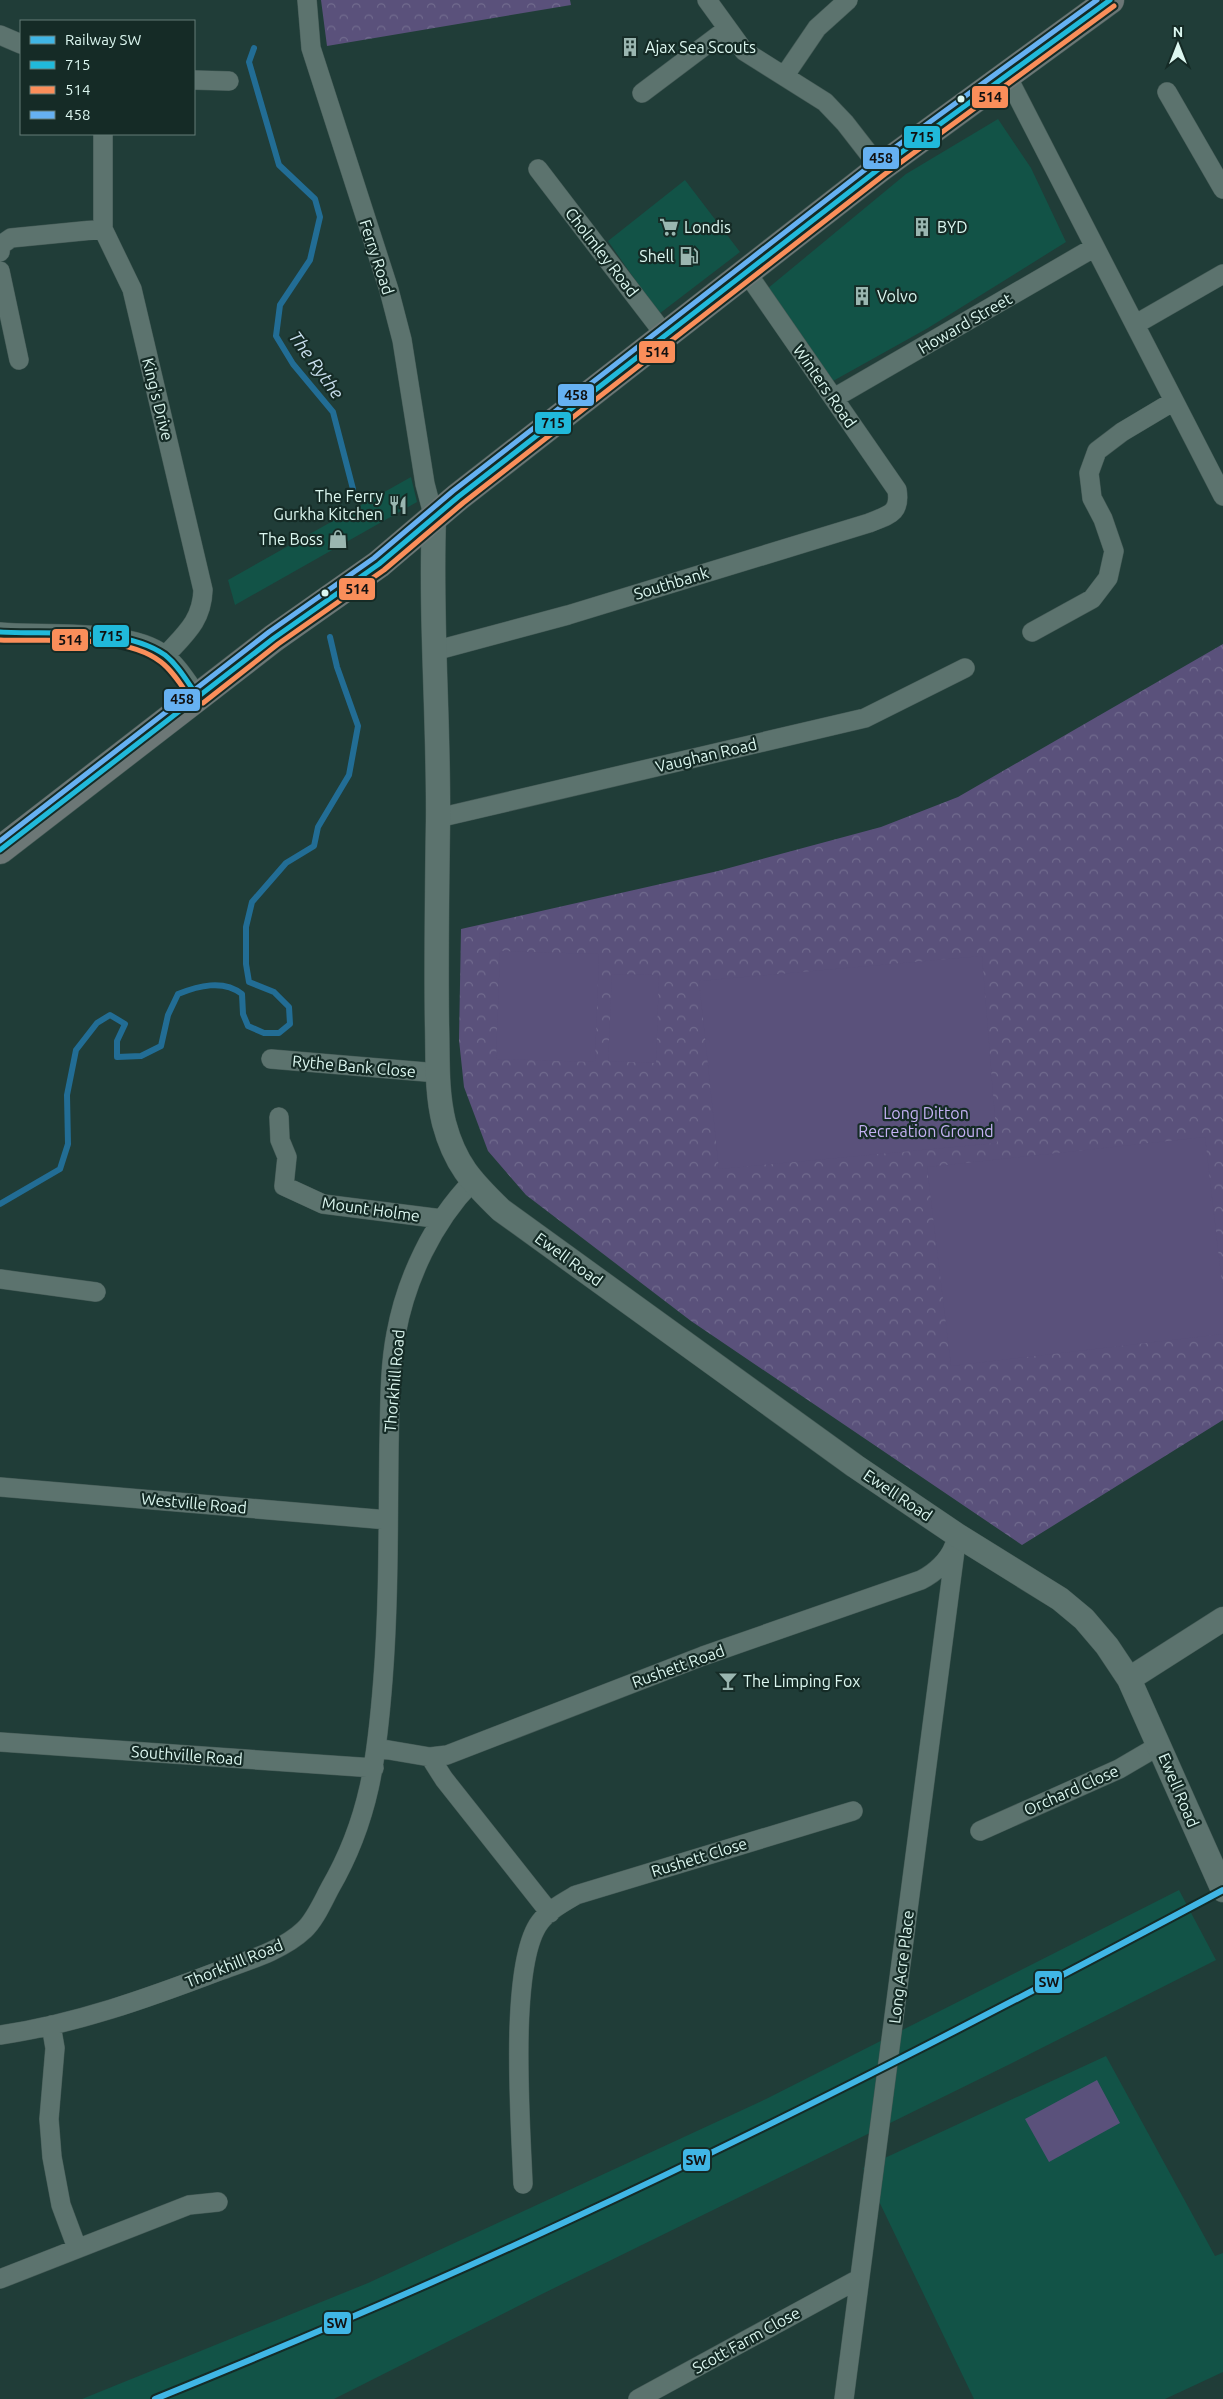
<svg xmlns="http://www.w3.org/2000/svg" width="1223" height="2399" viewBox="0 0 1223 2399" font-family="Ubuntu,sans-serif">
<defs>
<pattern id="park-crowns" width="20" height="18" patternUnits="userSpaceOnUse" patternTransform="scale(1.25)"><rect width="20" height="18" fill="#5a517b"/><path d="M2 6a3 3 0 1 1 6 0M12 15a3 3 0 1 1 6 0" fill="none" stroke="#716b8e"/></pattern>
</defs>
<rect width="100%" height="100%" fill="#203d38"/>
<path fill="#125347" d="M998 119 1031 168 1066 242 928 328 833 381 767 289 906 174Z
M685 180 740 252 659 314 608 241Z
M411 477 417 502 235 605 228 580Z
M1179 1890 1216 1960 1006 2066 536 2297 334 2399H82L368 2283 766 2099Z
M1106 2056 1215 2256 1223 2253V2372L1165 2399H974L863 2168Z"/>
<path fill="url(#park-crowns)" d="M321 0H570L571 5 327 46Z
M1223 644V1420L1022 1545 691 1321 526 1195 488 1151 464 1087 459 1040 461 929 718 871 881 827 958 797Z"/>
<path fill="#5a517b" d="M500 951 599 954 595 1062 496 1059Z
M982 956 997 1143 719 1169 699 981Z
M612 974 659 975 656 1063 608 1061Z
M1205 1137 1223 1292V1334L951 1366 927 1167Z
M1097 2080 1120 2123 1049 2162 1025 2119Z"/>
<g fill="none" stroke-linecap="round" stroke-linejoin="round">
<path stroke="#226d95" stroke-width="6" d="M254 48 249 62 279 165 315 199 320 217 310 260 280 305 276 336 293 364 333 412 353 489
M0 1204 60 1169 68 1144 67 1095 76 1050 97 1023 110 1015 125 1024 117 1041V1057L141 1056 161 1046 168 1015 178 994C198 986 223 979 242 994L243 1014 248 1026 264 1033H279L290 1024 289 1007 274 992 249 982 246 964V927L252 902 286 863 314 846 318 827 349 775 358 726 337 667 330 637"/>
<g stroke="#435955" stroke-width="20">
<path id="minor" d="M307 0 311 48 389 290 402 340 425 484 434 518
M707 0 744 51 825 102 845 123 880 168
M0 35 21 44
M1006 74 1223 496
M785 75 817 28 848 0
M194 80 229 81
M1167 92 1223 189
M642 93 727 29
M103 134V229L132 289 203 590C202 621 185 634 165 656
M538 169 665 335
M0 252 1 245 11 238 103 229
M0 271 19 360
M1136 324 1223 274
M834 398 1095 247
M0 632C44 636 130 628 164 655 178 666 188 683 198 697
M1032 632 1092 599 1108 578 1114 551 1103 519 1092 498 1089 473 1097 451 1122 432 1174 401
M434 651 568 615 869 523C888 515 901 514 897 490L747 273
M438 818 865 718 965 668
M271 1059 438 1073
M279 1117 280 1140 287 1157 284 1186 323 1204 442 1219
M0 1279 96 1292
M0 1487 388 1520
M0 1742 374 1768
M377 1748 430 1757 447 1755 703 1656 921 1580C935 1573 949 1560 954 1546
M430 1757 444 1779 550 1913
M980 1831 1119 1769 1160 1745
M51 2025 55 2048 49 2119 52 2157 61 2205 77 2248
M0 2035C76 2024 148 1998 219 1971 246 1961 282 1951 304 1930 315 1920 323 1901 330 1888 370 1819 377 1757 383 1679 389 1601 388 1524 389 1445 390 1409 389 1370 396 1334 406 1279 433 1222 472 1182
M523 2184C521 2128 508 1964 540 1922 549 1910 564 1902 576 1895L853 1811
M0 2279 189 2205 218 2202
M638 2399 855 2281
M844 2399 957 1535"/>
</g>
<g stroke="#435955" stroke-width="25">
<path id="tertiary" d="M434 518C430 619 439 720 438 821 437 889 436 957 437 1025 438 1058 436 1091 444 1123 455 1164 471 1181 501 1210L855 1466 957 1535 1060 1599 1084 1619 1107 1646 1129 1679 1223 1890
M1129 1679 1223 1619"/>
</g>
<g stroke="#435955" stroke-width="29">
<path id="primary" d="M0 850 274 638 379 564 458 497 880 168 1110 0"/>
</g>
<use href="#minor" stroke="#5c736e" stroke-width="19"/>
<use href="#tertiary" stroke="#5c736e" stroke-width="24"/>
<use href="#primary" stroke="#6c7776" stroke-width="28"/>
<g stroke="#152b26" stroke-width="9">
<path id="bus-1" d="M0 632C48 635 124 626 165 655 179 666 188 683 198 697
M0 850 274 638 379 564 458 497 880 168 1110 0"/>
</g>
<g stroke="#152b26" stroke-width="9">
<path id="bus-2" d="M0 640C46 642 124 633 161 662 174 672 183 688 192 701
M203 703 278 644 384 570 463 503 885 174 1114 6"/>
</g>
<g stroke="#152b26" stroke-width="9">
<path id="bus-3" d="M0 841 269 632 374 558 453 491 875 162 1097 0"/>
</g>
<use href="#bus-1" stroke="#20b9da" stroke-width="5"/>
<use href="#bus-2" stroke="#fa8e5a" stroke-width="5"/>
<use href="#bus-3" stroke="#66b1f2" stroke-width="5"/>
<g stroke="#152b26" stroke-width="10">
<path id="rail-1" d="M155 2399C293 2343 430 2285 565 2222 788 2119 1006 2006 1223 1890"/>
</g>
<use href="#rail-1" stroke="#40b6e5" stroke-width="6"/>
</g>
<defs>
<g id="building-bare" transform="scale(1.5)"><path d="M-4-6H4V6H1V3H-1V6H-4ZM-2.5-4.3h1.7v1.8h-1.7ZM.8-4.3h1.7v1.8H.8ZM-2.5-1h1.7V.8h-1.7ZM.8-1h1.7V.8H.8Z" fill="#9ab6b0" stroke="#152b26" stroke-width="2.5" paint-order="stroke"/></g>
<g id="supermarket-bare" transform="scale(1.5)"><path d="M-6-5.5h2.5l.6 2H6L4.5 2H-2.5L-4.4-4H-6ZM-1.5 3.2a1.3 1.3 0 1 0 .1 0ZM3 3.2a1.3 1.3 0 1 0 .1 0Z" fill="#9ab6b0" stroke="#152b26" stroke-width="2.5" paint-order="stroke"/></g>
<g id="fuel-bare" transform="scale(1.5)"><path d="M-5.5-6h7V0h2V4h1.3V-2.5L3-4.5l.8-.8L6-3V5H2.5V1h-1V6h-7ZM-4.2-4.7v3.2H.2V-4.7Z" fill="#9ab6b0" stroke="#152b26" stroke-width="2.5" paint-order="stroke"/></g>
<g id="restaurant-bare" transform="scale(1.5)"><path d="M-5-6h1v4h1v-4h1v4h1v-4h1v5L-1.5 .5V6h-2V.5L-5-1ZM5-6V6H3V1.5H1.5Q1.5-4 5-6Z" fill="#9ab6b0" stroke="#152b26" stroke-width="2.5" paint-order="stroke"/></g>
<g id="shop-bare" transform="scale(1.5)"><path d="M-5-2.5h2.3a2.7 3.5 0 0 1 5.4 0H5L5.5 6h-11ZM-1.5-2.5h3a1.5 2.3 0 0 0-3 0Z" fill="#9ab6b0" stroke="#152b26" stroke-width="2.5" paint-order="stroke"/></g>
<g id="bar-bare" transform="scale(1.5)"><path d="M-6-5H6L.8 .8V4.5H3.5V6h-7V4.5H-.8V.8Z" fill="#9ab6b0" stroke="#152b26" stroke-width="2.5" paint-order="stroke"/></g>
</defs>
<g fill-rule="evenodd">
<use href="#building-bare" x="630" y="47"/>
<use href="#supermarket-bare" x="669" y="227"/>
<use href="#building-bare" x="922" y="227"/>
<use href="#fuel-bare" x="689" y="256"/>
<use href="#building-bare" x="862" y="296"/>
<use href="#restaurant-bare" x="398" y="505"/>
<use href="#shop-bare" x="338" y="539"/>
<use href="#bar-bare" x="728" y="1681"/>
</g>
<g fill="#dcf7f0" stroke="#152b26" stroke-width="2">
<circle cx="961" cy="99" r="4.5"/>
<circle cx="325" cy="593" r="4.5"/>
</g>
<g text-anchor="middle" stroke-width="4.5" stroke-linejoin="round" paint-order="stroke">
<g font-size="16" fill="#dcf7f0" stroke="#152b26" text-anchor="start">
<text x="645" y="53">Ajax Sea Scouts</text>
<text x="684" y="233">Londis</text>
<text x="937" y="233">BYD</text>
<text x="674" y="262" text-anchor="end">Shell</text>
<text x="877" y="302">Volvo</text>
<text x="383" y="502" text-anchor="end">The Ferry<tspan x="383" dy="18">Gurkha Kitchen</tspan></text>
<text x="323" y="545" text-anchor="end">The Boss</text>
<text x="743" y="1687">The Limping Fox</text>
</g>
<g font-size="16" fill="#dcf7f0" stroke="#152b26">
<text transform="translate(602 252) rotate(52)" y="6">Cholmley Road</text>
<text transform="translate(377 257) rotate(72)" y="6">Ferry Road</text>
<text transform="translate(965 323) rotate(-30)" y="6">Howard Street</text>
<text transform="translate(825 386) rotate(55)" y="6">Winters Road</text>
<text transform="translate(158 399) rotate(76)" y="6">King's Drive</text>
<text transform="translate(671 583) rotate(-17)" y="6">Southbank</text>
<text transform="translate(706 755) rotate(-13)" y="6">Vaughan Road</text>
<text transform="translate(354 1066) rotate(5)" y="6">Rythe Bank Close</text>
<text transform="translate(371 1209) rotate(8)" y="6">Mount Holme</text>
<text transform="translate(569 1259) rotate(36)" y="6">Ewell Road</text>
<text transform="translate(394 1381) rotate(-85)" y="6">Thorkhill Road</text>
<text transform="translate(898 1495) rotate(34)" y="6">Ewell Road</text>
<text transform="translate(194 1503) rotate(5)" y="6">Westville Road</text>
<text transform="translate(678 1666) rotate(-20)" y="6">Rushett Road</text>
<text transform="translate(187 1755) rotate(4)" y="6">Southville Road</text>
<text transform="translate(1071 1790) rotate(-24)" y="6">Orchard Close</text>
<text transform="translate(1179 1790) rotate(67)" y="6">Ewell Road</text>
<text transform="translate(699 1857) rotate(-17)" y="6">Rushett Close</text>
<text transform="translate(234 1963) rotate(-22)" y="6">Thorkhill Road</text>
<text transform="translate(901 1967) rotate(-83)" y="6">Long Acre Place</text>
<text transform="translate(746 2340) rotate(-29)" y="6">Scott Farm Close</text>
</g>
<g font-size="16" fill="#c5b2f4" stroke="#152b26">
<text x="926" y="1119">Long Ditton<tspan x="926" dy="18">Recreation Ground</tspan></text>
</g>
<g font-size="18" font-style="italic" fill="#cae0ef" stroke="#152b26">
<text transform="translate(316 365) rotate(54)" y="6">The Rythe</text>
</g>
</g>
<g stroke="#152b26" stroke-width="2">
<rect x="971" y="85" width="38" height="24" rx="5" fill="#fa8e5a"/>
<rect x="903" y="125" width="38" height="24" rx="5" fill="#20b9da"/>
<rect x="862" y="146" width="38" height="24" rx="5" fill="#66b1f2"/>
<rect x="638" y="340" width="38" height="24" rx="5" fill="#fa8e5a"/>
<rect x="557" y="383" width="38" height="24" rx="5" fill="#66b1f2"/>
<rect x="534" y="411" width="38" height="24" rx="5" fill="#20b9da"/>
<rect x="338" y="577" width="38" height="24" rx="5" fill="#fa8e5a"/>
<rect x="92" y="624" width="38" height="24" rx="5" fill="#20b9da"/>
<rect x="51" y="628" width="38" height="24" rx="5" fill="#fa8e5a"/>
<rect x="163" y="688" width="38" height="24" rx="5" fill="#66b1f2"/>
<rect x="1034" y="1970" width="29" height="24" rx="5" fill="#40b6e5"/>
<rect x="682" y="2148" width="29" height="24" rx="5" fill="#40b6e5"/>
<rect x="323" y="2311" width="29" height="24" rx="5" fill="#40b6e5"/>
</g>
<g font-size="14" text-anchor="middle" font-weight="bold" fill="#111">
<text x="990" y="102">514</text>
<text x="922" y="142">715</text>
<text x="881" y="163">458</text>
<text x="657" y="357">514</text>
<text x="576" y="400">458</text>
<text x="553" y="428">715</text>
<text x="357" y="594">514</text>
<text x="111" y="641">715</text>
<text x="70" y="645">514</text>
<text x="182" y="704">458</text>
<text x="1049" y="1987">SW</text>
<text x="696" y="2165">SW</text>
<text x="337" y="2328">SW</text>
</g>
<rect x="20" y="20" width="175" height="115" fill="#152b26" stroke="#657d77"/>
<rect x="30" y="36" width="25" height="8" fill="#40b6e5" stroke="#657d77"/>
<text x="65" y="45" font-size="15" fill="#dcf7f0">Railway SW</text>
<rect x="30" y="61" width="25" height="8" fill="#20b9da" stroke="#657d77"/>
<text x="65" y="70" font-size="15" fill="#dcf7f0">715</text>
<rect x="30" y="86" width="25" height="8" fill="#fa8e5a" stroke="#657d77"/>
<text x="65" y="95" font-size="15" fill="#dcf7f0">514</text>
<rect x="30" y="111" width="25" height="8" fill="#66b1f2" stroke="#657d77"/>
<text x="65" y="120" font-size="15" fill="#dcf7f0">458</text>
<g transform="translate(1178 45)" stroke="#152b26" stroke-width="4" paint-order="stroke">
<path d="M0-4L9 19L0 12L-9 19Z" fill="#dcf7f0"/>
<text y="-8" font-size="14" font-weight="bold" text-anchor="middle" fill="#dcf7f0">N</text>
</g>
</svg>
